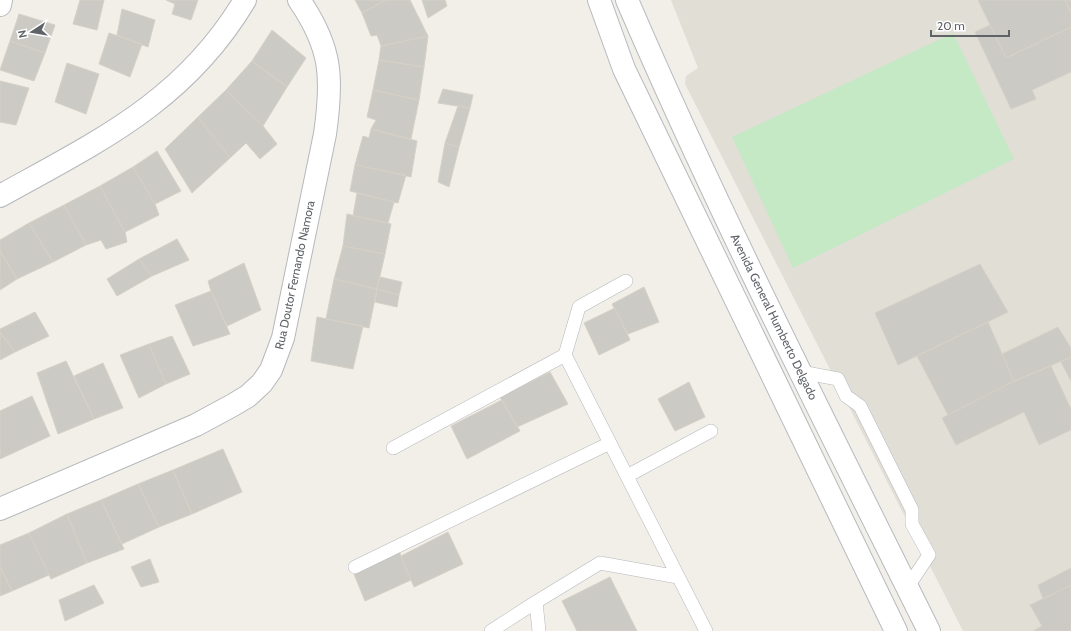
<svg xmlns="http://www.w3.org/2000/svg" width="1071" height="631" viewBox="0 0 1071 631" font-family="Cabin,sans-serif">
<rect width="100%" height="100%" fill="#f1efe8"/>
<path fill="#e1ded6" d="M671 0H1071V631H963L685 84 686 76 698 68Z"/>
<path fill="#c5e8c5" d="M953 33 1014 159 793 268 732 137Z"/>
<path fill="#cccac5" stroke="#d6d1c6" d="M80 0H104L97 30 73 24Z
M166 0H198L191 20 172 14 175 4Z
M355 0H386L362 13Z
M386 0H410L428 36 381 46 377 35 371 36 362 13Z
M422 0H445L447 6 428 18Z
M978 0H1065L1071 13V27L1006 58Z
M1065 0H1071V13Z
M122 9 155 20 148 47 117 35Z
M19 14 55 25 45 53 10 41Z
M990 25 1006 58 1071 27V72L1032 90 1036 99 1011 109 975 32Z
M272 30 306 58 287 87 252 61Z
M109 33 142 44 130 77 99 64Z
M428 36 424 67 379 60 381 46Z
M10 41 45 53 34 81 0 70Z
M379 60 424 67 419 100 373 90Z
M252 61 287 87 263 126 226 90Z
M67 63 99 74 86 114 55 102Z
M0 81 29 88 16 125 0 122Z
M443 89 473 95 470 108 438 103Z
M226 90 263 126 277 144 260 159 246 143 230 158 198 117Z
M373 90 419 100 411 139 371 129 376 120 367 117Z
M458 106 470 108 459 147 445 143Z
M198 117 230 158 192 193 165 149Z
M371 129 417 141 411 177 355 165 363 136 369 138Z
M445 143 459 147 449 187 438 182Z
M157 151 181 191 155 204 133 167Z
M355 165 406 175 398 203 350 191Z
M133 167 155 204 159 215 125 232 100 186Z
M100 186 125 232 127 242 106 249 101 240 86 245 64 205Z
M357 193 394 202 388 223 353 216Z
M64 205 86 245 53 262 29 223Z
M347 214 391 224 385 254 343 246Z
M29 223 53 262 17 279 0 251V240Z
M177 239 189 260 152 276 139 259Z
M343 246 385 254 377 289 334 279Z
M0 251 17 279 0 290Z
M139 259 152 276 117 296 107 279Z
M244 263 261 310 227 326 211 291 208 281Z
M980 264 1008 312 898 365 875 313Z
M380 277 402 282 399 295 377 289Z
M334 279 377 289 369 328 326 319Z
M644 287 659 322 628 334 612 304Z
M377 289 399 295 397 307 375 302Z
M211 291 230 334 193 346 175 305Z
M615 308 630 340 599 355 584 323Z
M35 312 49 336 15 352 0 332V329Z
M317 317 363 326 353 369 311 361Z
M988 322 1014 381 948 415 917 356Z
M1058 327 1071 348V357L1014 381 1002 354Z
M0 332 15 352 0 360Z
M172 336 190 374 166 384 149 344Z
M149 344 166 384 139 398 120 355Z
M1071 357V381L1061 362Z
M66 361 94 419 58 434 37 373Z
M103 363 123 408 94 419 74 376Z
M1051 366 1071 409V430L1039 445 1024 412 956 445 942 418 1014 381Z
M550 372 568 404 517 427 500 397Z
M689 382 705 417 675 431 658 399Z
M32 396 50 436 0 459V411Z
M502 400 520 431 467 459 451 426Z
M223 449 242 492 192 514 173 470Z
M173 470 192 514 159 527 138 484Z
M138 484 159 527 122 544 101 500Z
M101 500 124 549 87 563 67 514Z
M67 514 87 563 51 579 29 533Z
M448 532 463 564 414 587 401 556Z
M29 533 49 575 12 591 0 567V545Z
M399 551 411 580 365 601 354 574Z
M150 559 159 582 141 587 131 567Z
M0 567 12 591 0 596Z
M1071 568V585L1043 599 1038 585Z
M610 577 637 631H577L562 601Z
M94 585 104 603 65 621 59 600Z
M1071 585V631H1033L1042 626 1030 605Z"/>
<g fill="none" stroke-linecap="round" stroke-linejoin="round">
<g stroke="#b5b8bc" stroke-width="14">
<path id="lane" d="M626 281 579 307 565 355 706 631
M801 372 838 379 846 396 860 406 912 510V524L929 555 907 588
M393 448 565 355
M627 476 711 431
M355 567 610 443
M491 631 536 602
M539 631 536 602 600 563 678 577"/>
</g>
<g stroke="#b5b8bc" stroke-width="24">
<path id="street" d="M0 5 1 0
M0 196C99 141 185 101 245 0
M0 509 196 425 233 405 248 396 262 383 271 370 283 338 325 134C333 78 332 48 299 0"/>
</g>
<g stroke="#b6babf" stroke-width="24">
<path id="secondary" d="M599 0 624 69 896 631
M627 0C719 214 825 422 929 631"/>
</g>
<use href="#lane" stroke="#fff" stroke-width="13"/>
<use href="#street" stroke="#fff" stroke-width="22"/>
<use href="#secondary" stroke="#fff" stroke-width="22"/>
</g>
<g text-anchor="middle" stroke-width="3" stroke-linejoin="round" paint-order="stroke">
<g font-size="12" fill="#5f6368" stroke="#fff">
<text transform="translate(295 275) rotate(-78)" y="4">Rua Doutor Fernando Namora</text>
<text transform="translate(774 317) rotate(64)" y="4">Avenida General Humberto Delgado</text>
</g>
</g>
<g transform="translate(32 32) rotate(258)" stroke="#ffffff" stroke-width="3" paint-order="stroke">
<path d="M0-3L7 15L0 10L-7 15Z" fill="#5f6368"/>
<text y="-6" font-size="11" font-weight="bold" text-anchor="middle" fill="#5f6368">N</text>
</g>
<path d="M931 30v6h78v-6" fill="none" stroke="#5f6368" stroke-width="2"/>
<text x="937" y="30" font-size="12" fill="#5f6368" stroke="#ffffff" stroke-width="3" paint-order="stroke">20 m</text>
</svg>
